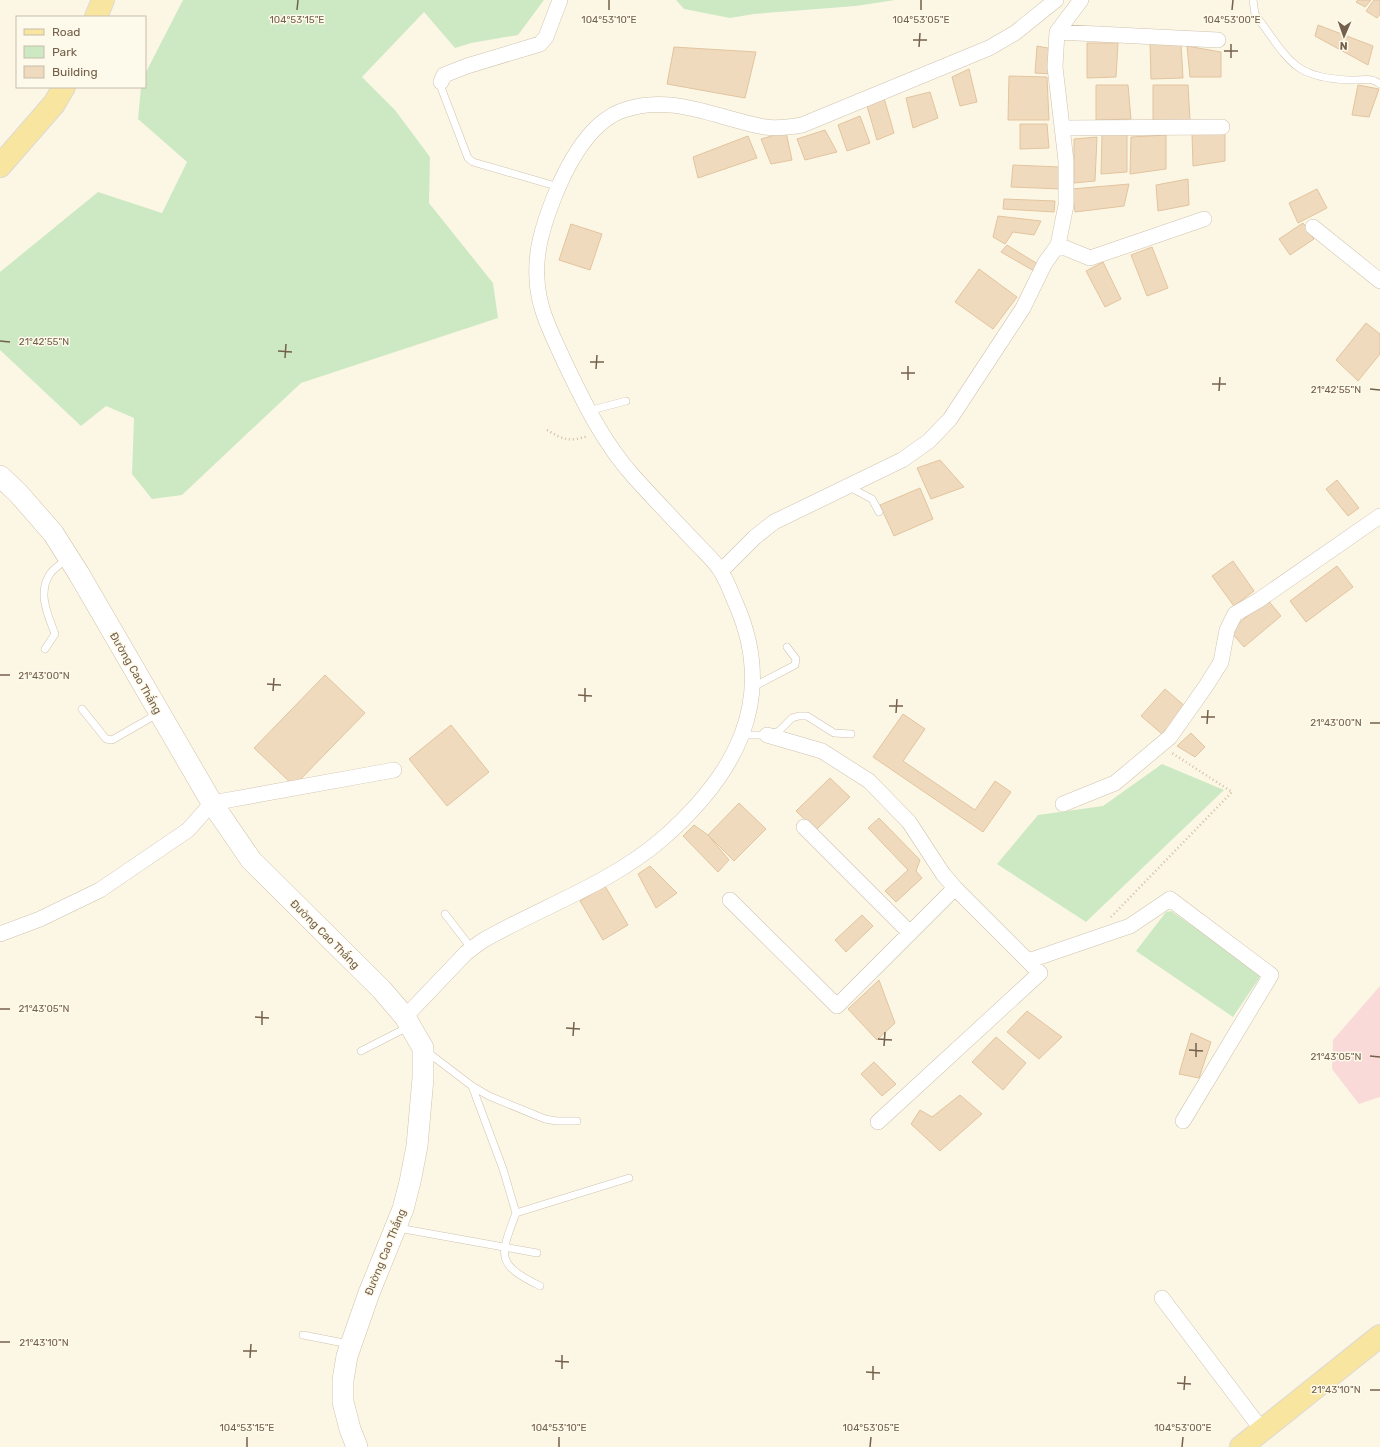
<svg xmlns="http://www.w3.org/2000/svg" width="1380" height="1447" viewBox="0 0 1380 1447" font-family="Rubik,sans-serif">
<rect width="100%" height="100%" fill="#fcf7e5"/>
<path fill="#f9dad9" d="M1380 986V1097L1359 1104 1332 1069 1333 1040Z"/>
<path fill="#cde9c4" d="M183 0H544L518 35 471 43 455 48 424 12 362 77 395 110 430 157 429 203 493 283 498 318 301 383 182 495 152 499 132 474 134 418 106 406 81 426 0 350V272L98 192 162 213 187 162 138 119 141 87H145V74Z
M676 0H895L856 6 754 14 730 18 684 9Z
M1162 764 1224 790 1086 922 997 864 1038 815 1103 806Z
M1171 911 1262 974 1233 1017 1136 951 1166 912Z"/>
<path fill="#f0dabd" stroke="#e2c49e" d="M1358 0H1371L1365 7 1356 2Z
M1374 0H1380V14L1377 18 1366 11Z
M1318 25 1373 46 1368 65 1315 36Z
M1087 43H1118L1116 77 1087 78Z
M1150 43 1181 44 1183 78 1151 79Z
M1037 46 1053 49 1052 74 1035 73Z
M1187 46 1221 52V77H1190Z
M674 47 756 52 745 98 667 84Z
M969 69 977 102 960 106 952 77Z
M1009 76 1047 77 1049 120H1008Z
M1096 85H1128L1131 119 1096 120Z
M1153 85H1188L1190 121H1153Z
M1358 85 1379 89 1369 117 1352 115Z
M930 92 938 118 913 128 906 98Z
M884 98 894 133 877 140 867 106Z
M860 116 870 143 847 151 838 125Z
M1020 124H1047L1049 148 1020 149Z
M825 130 837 152 805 160 797 139Z
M786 132 792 160 771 164 761 139Z
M1225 133V161L1193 166 1192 134Z
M1127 134V172L1101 174 1102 135Z
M1166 135V169L1130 174 1131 137Z
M748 136 757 158 698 178 693 157Z
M1097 137 1095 181 1074 183V139Z
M1013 165 1060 167 1062 189 1011 187Z
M1188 179 1189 205 1158 211 1156 185Z
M1129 184 1124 206 1075 212 1072 189Z
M1317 189 1327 208 1298 223 1289 203Z
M1004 199 1055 201 1054 212 1003 209Z
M998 216 1041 221 1034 235 1013 232 1005 244 993 237Z
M1303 223 1314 239 1290 255 1279 239Z
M571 224 602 234 590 270 559 260Z
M1007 245 1041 266 1034 271 1001 252Z
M1152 247 1168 288 1147 296 1131 255Z
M1103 262 1121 299 1105 307 1086 271Z
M979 269 1017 297 993 329 955 302Z
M1366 323 1380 334V354L1358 381 1336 360Z
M940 460 964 487 931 499 917 468Z
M1337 480 1359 508 1348 516 1326 489Z
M920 488 933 519 894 536 880 505Z
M1233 561 1254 591 1234 606 1212 576Z
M1337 566 1353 587 1306 622 1290 601Z
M1267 599 1281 616 1244 647 1230 631Z
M325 675 365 713 294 786 254 748Z
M1165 689 1186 707 1162 734 1141 716Z
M903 714 925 729 903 761 975 810 995 781 1011 792 983 832 873 757Z
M451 725 489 772 447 806 409 759Z
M1191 733 1205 747 1195 757 1177 746Z
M830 778 850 797 816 830 796 811Z
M739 803 766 829 734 861 708 835Z
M879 818 920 860 916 871 922 878 896 902 885 891 908 870 868 828Z
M694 825 708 835 729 860 718 872 683 836Z
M650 866 677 893 656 908 638 874Z
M605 886 628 925 603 940 580 901Z
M862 915 873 926 846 952 835 940Z
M879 980 895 1023 877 1040 848 1009Z
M1027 1011 1062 1037 1039 1059 1007 1032Z
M1191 1033 1211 1042 1199 1078 1179 1074Z
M996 1037 1026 1063 1003 1090 972 1062Z
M874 1062 896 1084 882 1096 861 1074Z
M960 1095 982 1114 940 1151 911 1124 920 1110 932 1117Z"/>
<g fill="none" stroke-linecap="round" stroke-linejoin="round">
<g stroke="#cfc2af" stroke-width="8">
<path id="lane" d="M1253 0 1255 14 1260 21C1290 62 1295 78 1350 80 1362 81 1370 76 1380 84
M441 82 442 90 468 158 473 162 559 187
M588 411 626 401
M852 484 855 490 872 499 879 512
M45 649 55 634C48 615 37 593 50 574 54 568 62 563 67 559
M753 687 795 665 796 659 787 647
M82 709 106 739 112 740 159 713
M743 735H767L779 731 792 718 799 716H807L834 733 851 734
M445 914 472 949
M361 1051 408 1027
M426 1051 472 1086 489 1096 545 1119 557 1121H577
M472 1086 503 1169 516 1213 629 1178
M516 1213C500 1256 495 1264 540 1286
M398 1228 537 1253
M303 1335 349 1344"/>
</g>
<g stroke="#cfc2af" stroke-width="16">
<path id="street" d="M1057 32 1218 40
M441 82 444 75 467 66 540 44 546 37 560 0
M1062 128 1222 127
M1313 227 1380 281
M1058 245 1090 258 1204 219
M721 571 755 537 774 522 902 460 929 441 950 419 1023 308 1045 263 1058 245 1066 205V161L1055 67 1057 32 1081 0
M767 735 822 751 869 781 909 822 943 874 955 888 1040 973 878 1122
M1063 804 1115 783 1170 737 1206 686 1221 662 1227 630 1235 614 1259 600 1380 516
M804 827 910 933
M730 900 837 1006 955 888
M0 934 40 919 100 890 188 830 212 803 394 770
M1028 961 1130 926 1170 899 1271 975 1183 1121
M405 1017 466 953 482 941C541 907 608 885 661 840 735 776 778 700 736 604 731 593 727 580 720 570 714 560 703 551 695 542 675 521 655 500 635 478 604 444 584 403 564 361 552 334 538 309 537 279 535 251 543 226 553 200 566 167 588 122 624 110 671 93 719 119 765 127 777 129 790 127 802 125L989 48 1015 33 1056 0
M1162 1298 1262 1430"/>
</g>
<g stroke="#d0c1a9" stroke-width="22">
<path id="secondary" d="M0 476 18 493 53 533 79 574 212 803 251 860 382 990 405 1017 423 1048V1078L417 1146 410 1182 403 1209 369 1293 347 1356 343 1380V1402L350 1429 357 1447"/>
</g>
<g stroke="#ded9d4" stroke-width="24">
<path id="primary" d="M96 17 103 0
M0 166 54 104 64 87
M1241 1447 1380 1336"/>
</g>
<path stroke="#d5bea1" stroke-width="2.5" stroke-dasharray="1 3" stroke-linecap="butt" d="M547 430C564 440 569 442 588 436
M1111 917 1232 792 1172 753"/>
<use href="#lane" stroke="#fff" stroke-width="7"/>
<use href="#street" stroke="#fff" stroke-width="15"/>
<use href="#secondary" stroke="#fff" stroke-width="21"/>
<use href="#primary" stroke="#f8e6a0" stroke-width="22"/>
</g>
<path fill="none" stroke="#74604b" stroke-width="1.5" d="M297 10 298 0M609 10V0M921 10V0M1232 10 1233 0M913 40H927M919 47 920 33M1224 51H1238M1231 58V44M0 341 10 342M278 351 292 352M285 358 286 344M590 362H604M596 369 597 355M901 373H915M908 380V366M1212 384H1226M1370 389 1380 390M1219 391 1220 377M0 675H10M267 684 281 685M273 691 274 678M578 695 592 696M585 702V688M889 706H903M896 713 897 699M1201 717H1215M1370 723H1380M1207 724 1208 710M0 1009H10M255 1017 269 1018M262 1025V1011M566 1028 580 1029M573 1036 574 1022M878 1039 892 1040M884 1046 885 1032M1189 1050 1203 1051M1370 1056 1380 1057M1196 1057V1043M0 1342H10M243 1351H257M250 1358 251 1344M555 1361 569 1362M562 1369V1355M866 1372 880 1373M873 1380V1366M1177 1383 1191 1384M1184 1390 1185 1376M1370 1390H1380M247 1447V1437M559 1447V1437M870 1447 871 1437M1182 1447 1183 1437"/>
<g text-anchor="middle" stroke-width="3" stroke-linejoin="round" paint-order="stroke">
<g font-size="11" fill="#74604b" stroke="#fefaeb">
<text transform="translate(136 673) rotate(60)" y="4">Đường Cao Thắng</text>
<text transform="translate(325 934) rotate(45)" y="4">Đường Cao Thắng</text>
<text transform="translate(385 1252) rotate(-68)" y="4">Đường Cao Thắng</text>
</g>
</g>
<g font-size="10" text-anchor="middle" fill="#74604b" stroke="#fefaeb" stroke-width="3" stroke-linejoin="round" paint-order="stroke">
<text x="297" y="23">104°53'15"E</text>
<text x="609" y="23">104°53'10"E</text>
<text x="921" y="23">104°53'05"E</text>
<text x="1232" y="23">104°53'00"E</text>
<text x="44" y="345">21°42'55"N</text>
<text x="1336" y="393">21°42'55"N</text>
<text x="44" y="679">21°43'00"N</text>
<text x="1336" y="726">21°43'00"N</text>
<text x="44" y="1012">21°43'05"N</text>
<text x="1336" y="1060">21°43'05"N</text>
<text x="44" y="1346">21°43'10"N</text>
<text x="1336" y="1393">21°43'10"N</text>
<text x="247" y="1431">104°53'15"E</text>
<text x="559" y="1431">104°53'10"E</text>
<text x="871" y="1431">104°53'05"E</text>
<text x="1183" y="1431">104°53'00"E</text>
</g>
<rect x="16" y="16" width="130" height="72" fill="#fefaeb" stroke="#c7bcab"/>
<rect x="24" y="29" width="20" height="6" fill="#f8e6a0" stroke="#c7bcab"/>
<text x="52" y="36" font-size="12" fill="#74604b">Road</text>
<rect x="24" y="46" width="20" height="12" fill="#cde9c4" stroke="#c7bcab"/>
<text x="52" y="56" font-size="12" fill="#74604b">Park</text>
<rect x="24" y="66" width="20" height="12" fill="#f0dabd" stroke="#c7bcab"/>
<text x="52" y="76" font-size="12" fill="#74604b">Building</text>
<g transform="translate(1344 36) rotate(182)" stroke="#fefaeb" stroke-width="3" paint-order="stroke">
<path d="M0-3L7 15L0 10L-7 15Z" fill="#74604b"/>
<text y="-6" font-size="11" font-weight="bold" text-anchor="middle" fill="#74604b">N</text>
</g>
</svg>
